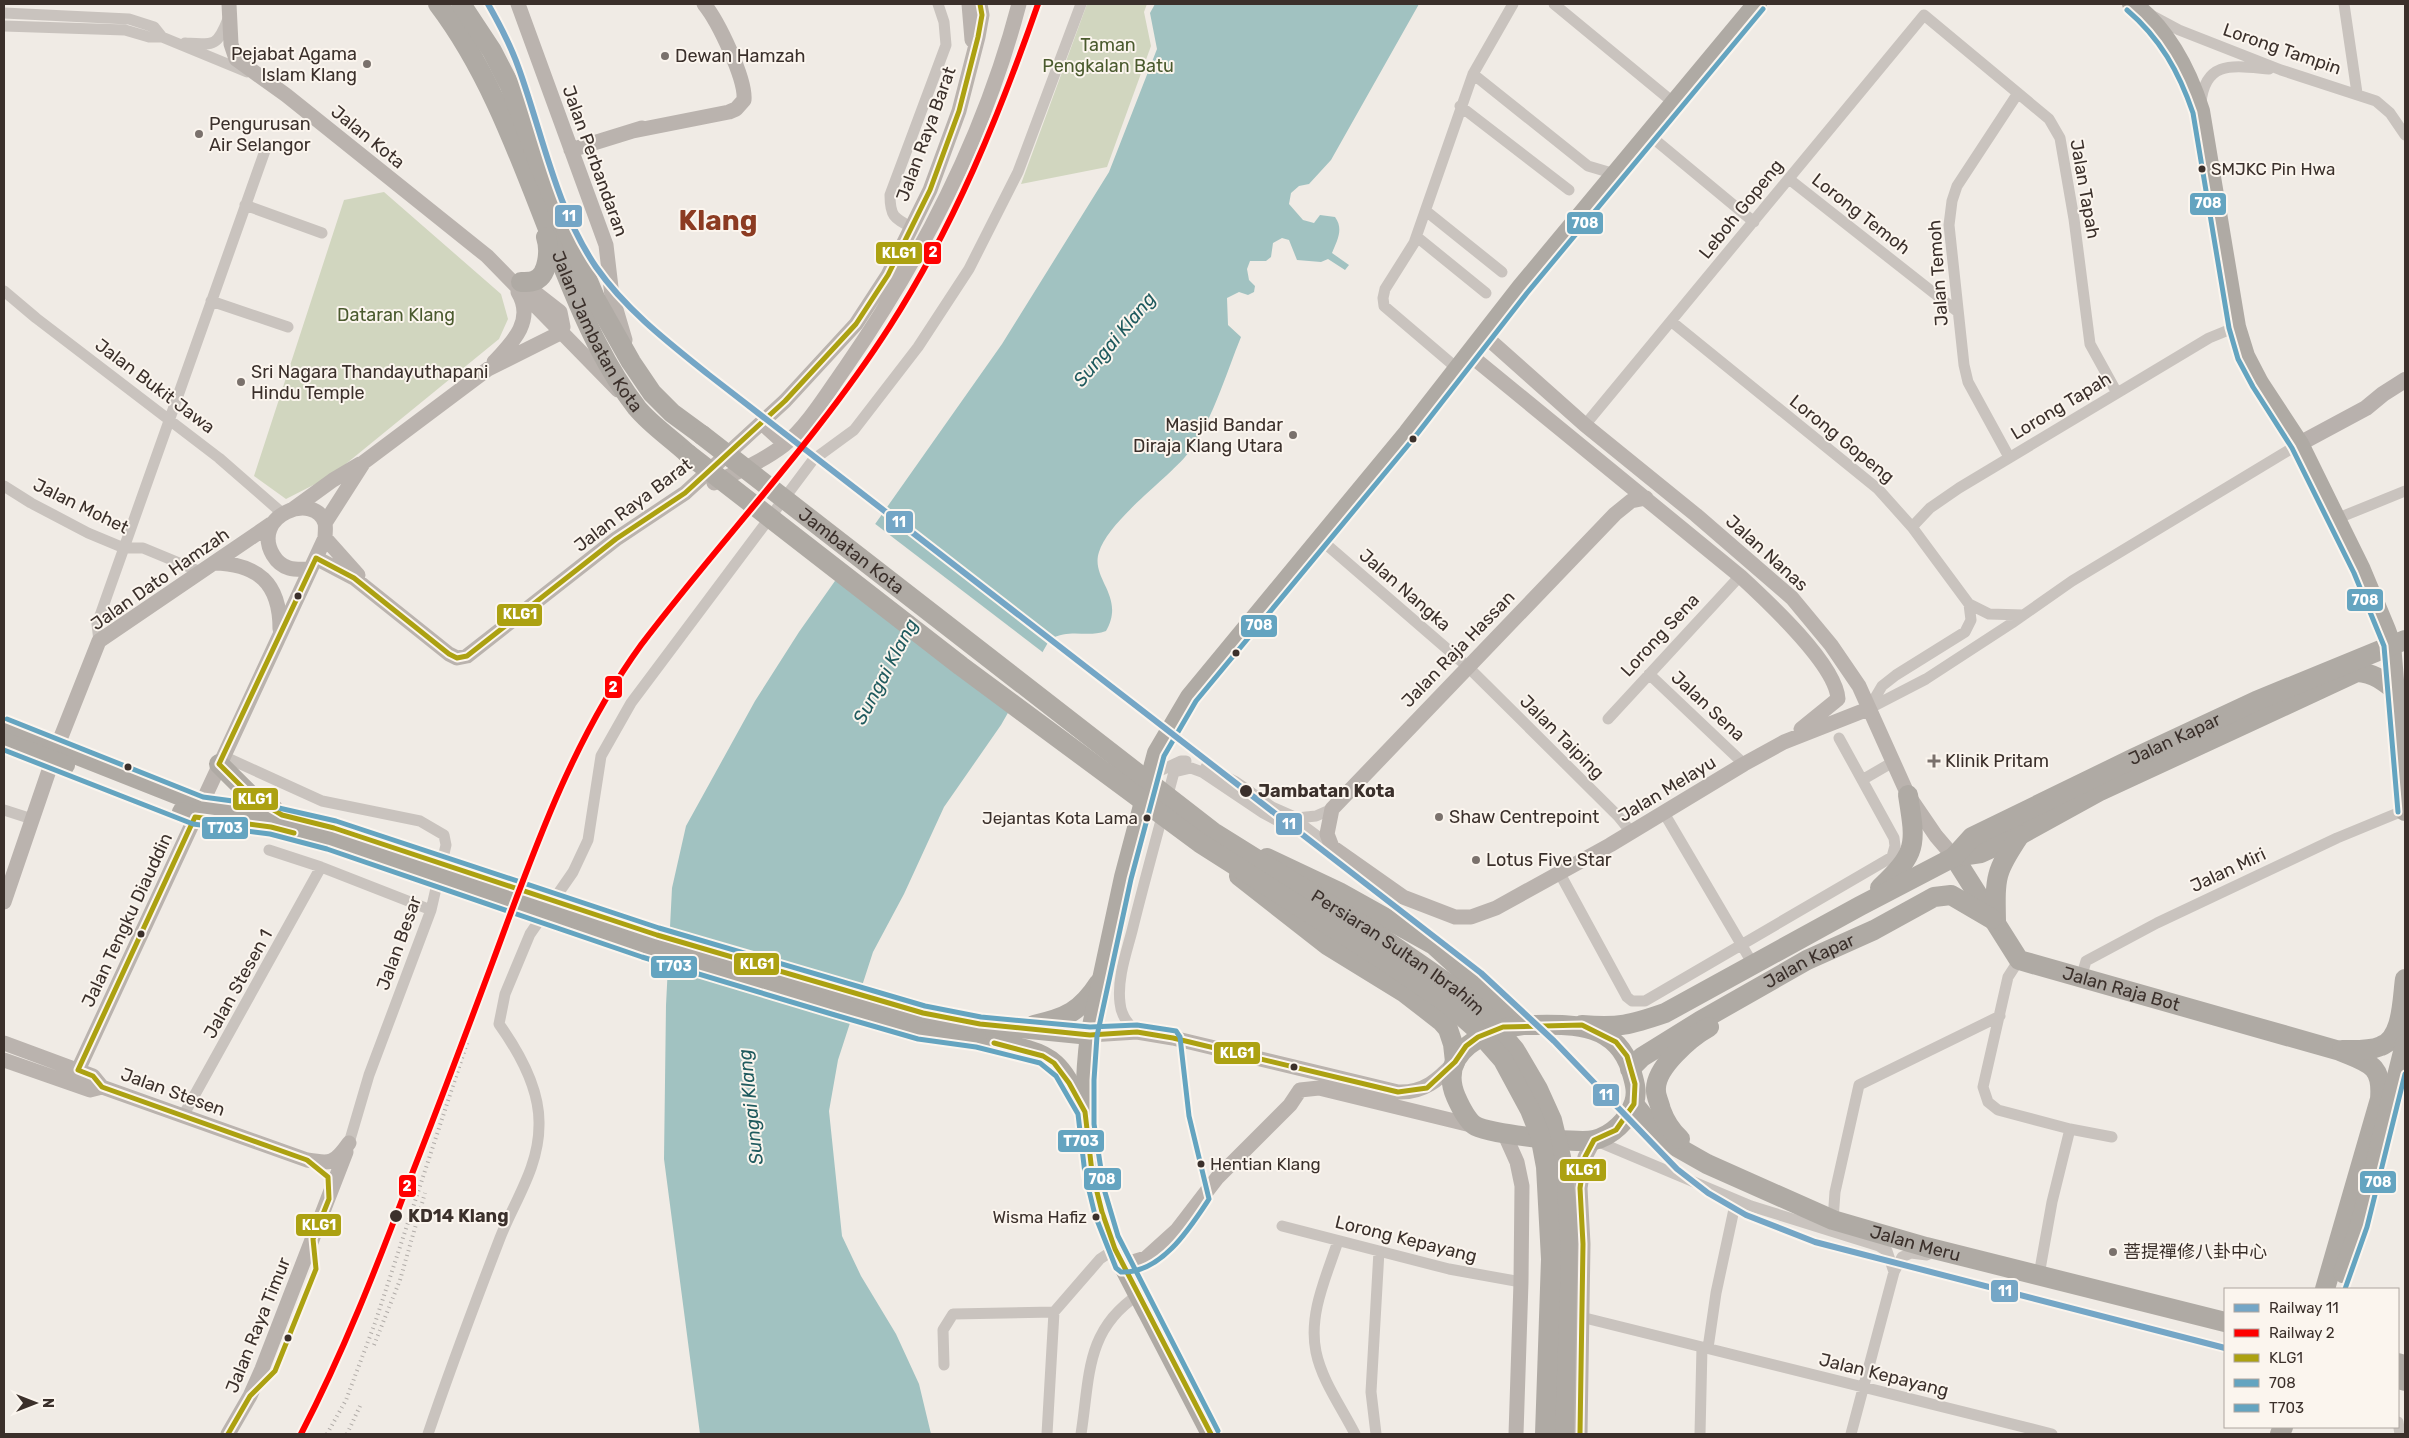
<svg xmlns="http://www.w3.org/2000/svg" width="2409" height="1438" viewBox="0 0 2409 1438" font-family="Rubik,'Noto Sans SC',sans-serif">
<rect width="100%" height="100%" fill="#f0ebe5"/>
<path fill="#d1d6bf" d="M1087 4H1147L1144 12 1151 46 1107 167 1021 184Z
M384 192 501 294 508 319 499 339 331 476 286 499 254 476 344 200Z"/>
<path fill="#a1c2c1" d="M1155 4H1419L1331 160 1309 184 1299 186 1291 193 1289 204 1303 220 1314 223 1320 215 1335 217C1344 229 1337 241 1332 253L1349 265 1345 270 1328 259 1321 262 1297 260 1289 240 1282 238 1273 243 1271 257 1266 261H1250L1247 269 1249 280 1255 286 1254 292 1248 295 1239 292 1227 298 1228 325 1241 337C1227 371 1209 431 1185 457 1164 481 1108 522 1099 552 1090 579 1126 596 1106 631 1086 638 1072 628 1050 639L1001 725 944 807 904 894 873 952 838 1060 829 1111 842 1236 861 1276 896 1334 919 1384 931 1434H700L664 1159 666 1005 672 888 686 826 755 701 799 632 1002 344 1109 172 1157 49 1150 13Z"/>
<path fill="#f0ebe5" d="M874 523 1045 654 1010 713 834 579Z"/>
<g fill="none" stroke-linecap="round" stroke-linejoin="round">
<path stroke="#c9c3be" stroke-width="11" d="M1554 4 1674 103
M2344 4 2357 93
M4 13 129 19 154 27 162 37
M2151 15 2179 30 2281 70 2376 101 2390 113 2405 135
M4 26 125 30 149 37H162L247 72
M185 43C214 45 217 47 228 19
M1473 74 1588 166 1615 174
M2201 103C2205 59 2235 66 2269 69
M1460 106 1569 190
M1648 134 1754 222
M1789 179 1958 312
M245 205 322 233
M1426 211 1502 272
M911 227C894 218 890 216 890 195L946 45 944 22 938 4
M1417 237 1486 293
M4 291 36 318 219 458 282 513
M211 301 288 327
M1672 322 1878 489 1912 527 1969 604 1989 614 2023 615
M1459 370 1384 306 1383 298 1385 289 1414 243 1473 74 1513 4
M1585 425 1924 15 2049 119 2060 138 2074 219 2090 344 2117 393
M2009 457 1968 382 1964 365 1949 225 1952 201 1957 186 2018 93
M4 486 31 503 88 533 124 548H143L201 572
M2336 519 2405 491
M1912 527 1930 508 1959 488 2209 338 2236 327
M1320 539 1468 667 1618 816 1631 832
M99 641 97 624 109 590 267 145
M1649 674 1744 764
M1869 708 1882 686 1896 675 1965 632 1971 620 1969 604
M1868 709 1926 679 2012 623 2072 581 2299 444
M1608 719 1740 576
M223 756 322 801 420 821 444 835 446 845 431 910 369 1075 349 1143
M1206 767 1236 782 1272 807 1297 818 1316 816 1332 809
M1153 774 1181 761H1186
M1862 780 1893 762
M4 810 32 819
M1664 813 1754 966
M269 850 321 867 431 910
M1559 872 1627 997 1632 1001H1645L1892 857 1895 846 1894 838 1839 738
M2019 960 2008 977 1983 1087 1988 1102 1998 1110 2070 1129 2112 1137
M2081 978 2086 961 2157 923 2337 838 2405 810
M1137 1032C1127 1024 1121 1015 1120 1003 1117 979 1126 954 1132 931 1145 878 1160 825 1174 772L1191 768 1202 772 1263 813 1276 820 1305 827 1332 847
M183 1116 321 867
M1594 1140 1751 1206 1879 1246 1887 1251 1894 1272
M1833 1220 1835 1192 1859 1085 2000 1016
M1282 1226 1449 1269 1521 1282
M1338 1241C1327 1275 1308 1314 1316 1352 1322 1381 1342 1408 1355 1434
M2039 1275 2052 1202 2070 1129
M1581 1317 2052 1434
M1708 1348 1716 1293 1736 1200
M944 1365 943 1330 953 1314 1054 1312
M2398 1422 2400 1434
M428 1434C450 1369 475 1303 500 1238 515 1200 539 1167 539 1125 540 1090 519 1052 499 1024L505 994 530 934 573 872 588 840 601 756 631 703 813 460 854 430 918 347 969 269 1018 172 1081 4
M1047 1434 1054 1312 1100 1259 1115 1249
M1081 1434C1090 1377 1085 1330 1138 1295
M1376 1434 1371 1392 1379 1251
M1700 1434 1702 1347
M1851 1434 1894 1272 1902 1257 1911 1253 1927 1255"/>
<path stroke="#bab3ae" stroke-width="15" d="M229 4 231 44 236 59 286 95 487 256 618 390
M518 4 606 245 612 296 625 340
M969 4 972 40
M633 131 729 112 736 109 744 100C746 79 718 21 704 4
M571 150 642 128
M1485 336 1585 425 1696 515 1792 598 1831 645 1859 686 1908 795 1936 836 1954 857
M1470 355 1740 576C1766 600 1836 664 1838 699L1801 729
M494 362C513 342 535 320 518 292
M762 423 785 444
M714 483C738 472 763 461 784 445 807 427 828 392 845 368 922 257 985 134 1019 4
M1646 498 1631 501 1615 514 1332 809 1327 834 1332 847 1403 897 1455 917H1471L1496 908 1610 845 1744 764 1784 742 1868 709
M293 509 333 480 360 464
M325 523 364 462 488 369 560 333 563 327 560 312 524 284
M325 538 358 575
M316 558 354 578 449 654 457 658 467 656 616 539 685 493 785 401 856 324 888 275 930 190 959 111 978 37 982 15 980 4
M214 563C258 564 280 583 280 629
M4 902 57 747 99 641 271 524
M1090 1035 1137 1032 1173 1038 1398 1092C1424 1093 1438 1080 1455 1062
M4 1043 93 1076 102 1087 307 1160C331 1164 334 1164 349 1143
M4 1060 90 1090 102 1087
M78 1070 325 538C325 534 326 527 325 523 315 491 250 515 273 555 282 570 294 570 310 569
M1504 1133 1517 1162 1522 1186 1521 1282 1516 1434
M1123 1265 1146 1258 1177 1230 1217 1178 1290 1105 1300 1090 1319 1088 1475 1126
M228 1434 250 1396 262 1369 346 1152
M1580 1434 1583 1244 1580 1188 1585 1157 1594 1140"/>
<path stroke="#b8b1ad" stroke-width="16" d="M2299 444 2366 408 2383 394 2405 380"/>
<g stroke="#afaaa4" stroke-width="20">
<path id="s1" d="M438 4C498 83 528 183 566 274 585 321 606 368 637 408 651 425 672 439 688 454"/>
<path d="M461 4 492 51 510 86 539 164 596 300 631 362 652 393 672 413 702 435"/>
<path d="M2132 4C2167 31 2187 70 2200 111L2236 327 2245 356 2259 383 2299 444 2361 570 2386 630 2391 644 2405 811"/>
<path d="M521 282C524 282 530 282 533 281 549 277 550 249 546 237"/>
<path d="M4 726 201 804C247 807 290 817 334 828"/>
<path d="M4 742 65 765"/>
<path d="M219 764 252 797 273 809"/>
<path d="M182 812 195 817 271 827 329 842"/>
<path id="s2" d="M1954 857 2019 960 2340 1051C2368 1063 2383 1064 2380 1099L2325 1289"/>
<path d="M1954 857 1981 853 2020 835 2098 792 2357 672C2374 673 2384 681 2396 691"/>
<path d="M1267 858 1339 892 1434 945 1489 995 1510 1018 1523 1025"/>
<path d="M1239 876 1327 945 1405 993 1441 1021 1448 1029 1453 1044 1455 1062"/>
<path d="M1880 888C1918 852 1916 845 1908 795"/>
<path d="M1996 921C1995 876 1995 872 2020 835"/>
<path d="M923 1013 980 1024 1090 1035"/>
<path d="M1034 1025C1066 1018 1081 1011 1099 983"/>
<path d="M1523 1025C1567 1025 1615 1019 1631 1070 1634 1081 1638 1091 1634 1103 1628 1120 1612 1136 1594 1140 1579 1144 1486 1134 1474 1125 1466 1119 1460 1106 1456 1097 1436 1051 1487 1029 1523 1025Z"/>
<path id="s3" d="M1582 1025C1619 1028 1630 1025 1665 1013L1860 906 1954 857 1972 837 2132 759 2256 701 2405 640"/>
<path d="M977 1040C1001 1045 1037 1047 1055 1064 1068 1076 1075 1095 1084 1110"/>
<path d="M2342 1050C2354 1050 2370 1051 2381 1046 2403 1038 2402 999 2405 979"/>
<path id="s4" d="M1630 1069 1642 1057 1700 1021 1807 960 1874 930 1934 897 1951 895 1992 919"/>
<path id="s5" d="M1634 1104 1649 1123 1677 1147 1707 1164 1833 1220 1926 1247 2225 1322"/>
<path d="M1680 1139C1671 1131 1665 1121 1661 1110 1660 1104 1656 1097 1656 1091 1654 1068 1691 1037 1709 1027"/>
<path d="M2343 1273 2360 1225 2405 1044"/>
<path d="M2398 1363 2405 1365"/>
<path d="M2398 1379 2405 1381"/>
<path d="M1211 1434C1190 1394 1169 1353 1148 1313 1131 1280 1112 1248 1102 1212 1085 1154 1082 1095 1090 1035L1124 877 1157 753 1190 697 1408 433 1521 288 1757 4"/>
<path d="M2280 1434 2283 1427"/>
</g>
<path stroke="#b1aca8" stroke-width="4" stroke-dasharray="1 4" stroke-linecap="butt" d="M374 1345 400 1280 425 1193
M327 1434 346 1400 375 1323 467 1043
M347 1434 360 1406"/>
<g stroke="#afaaa4" stroke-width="20">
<path id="s6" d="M702 435 1213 832 1372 931 1463 994 1487 1017 1515 1050 1538 1089 1552 1120 1561 1157 1568 1225 1564 1434"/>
<path d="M688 454 961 666 1200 843 1387 962 1448 1004 1474 1027 1503 1060 1530 1110 1540 1135 1546 1167 1551 1259 1545 1434"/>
<path d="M334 828 657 935 923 1013"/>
<path d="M329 842 644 950 920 1032 977 1040"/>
</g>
<g stroke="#fbf5ee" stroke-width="9">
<path id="bus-1" d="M980 4 982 15 978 37 959 111 930 190 888 275 856 324 785 401 685 493 616 539 467 656 457 658 449 654 354 578 316 558 219 764 252 797 282 815 334 828 657 935 923 1013 980 1024 1090 1035 1137 1032 1173 1038 1398 1092 1427 1088 1455 1062 1466 1046 1478 1037 1503 1027 1582 1025 1616 1042 1627 1056 1635 1084 1634 1104 1616 1130 1594 1140 1585 1157 1580 1188 1583 1244 1580 1434
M994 1043 1043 1056 1054 1063 1069 1083 1085 1112 1092 1172 1102 1212 1115 1249 1211 1434
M228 1434 250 1396 275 1371 316 1269 313 1239 329 1199 328 1177 307 1160 102 1087 93 1076 78 1070 195 817 271 827 294 833"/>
</g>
<g stroke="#fbf5ee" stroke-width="9">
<path id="bus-2" d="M2127 10C2160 38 2179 72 2193 113L2229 328 2238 359 2253 387 2292 448 2354 573 2384 646 2398 812
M2345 1289 2367 1227 2405 1074
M1218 1431 1118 1236 1104 1189 1094 1124V1080L1097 1036 1131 879 1164 756 1196 701 1414 438 1527 293 1763 9"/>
</g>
<g stroke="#fbf5ee" stroke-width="9">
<path id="bus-3" d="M4 750 193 824 270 834 327 849 642 957 835 1015 918 1039 976 1047 1040 1063 1056 1076 1078 1114 1085 1174 1095 1215 1116 1268 1121 1272C1161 1274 1190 1228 1209 1199L1189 1116 1180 1037 1176 1031 1137 1025 1090 1027 981 1017 925 1006 659 928 336 821 270 806 203 797 7 719"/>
</g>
<use href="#bus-1" stroke="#aca111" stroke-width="5"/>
<use href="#bus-2" stroke="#64a4c0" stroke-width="5"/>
<use href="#bus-3" stroke="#64a4c0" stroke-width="5"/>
<g stroke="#fbf5ee" stroke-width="10">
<path id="rail-1" d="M488 4C500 25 511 46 519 69 543 136 556 208 596 267 626 310 669 343 709 375L1481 973 1554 1041 1677 1169 1708 1193 1746 1215 1815 1242 2225 1348"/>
</g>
<g stroke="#fbf5ee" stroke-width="10">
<path id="rail-2" d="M301 1434C343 1353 376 1269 408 1184 437 1110 465 1036 493 961 533 853 572 740 641 645 722 538 817 440 890 326 954 226 999 116 1038 4"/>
</g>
<use href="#rail-1" stroke="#74a6c6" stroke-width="6"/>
<use href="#rail-2" stroke="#f00" stroke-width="6"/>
</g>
<g fill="#7a716c" stroke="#fbf5ee" stroke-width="2">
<circle cx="665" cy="56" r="5"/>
<circle cx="367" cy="64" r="5"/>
<circle cx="199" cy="134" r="5"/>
<circle cx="241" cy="382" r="5"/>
<circle cx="1293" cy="435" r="5"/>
<path d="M1931.5 753.5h5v5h5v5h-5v5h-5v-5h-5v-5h5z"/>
<circle cx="1439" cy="817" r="5"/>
<circle cx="1476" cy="860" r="5"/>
<circle cx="2113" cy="1252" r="5"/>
</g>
<g fill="#3b302b" stroke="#fbf5ee" stroke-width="2">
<circle cx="2202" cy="169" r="4.5"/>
<circle cx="1413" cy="439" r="4.5"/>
<circle cx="298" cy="596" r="4.5"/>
<circle cx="1236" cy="653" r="4.5"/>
<circle cx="128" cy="767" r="4.5"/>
<circle cx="1246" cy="791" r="7"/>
<circle cx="1147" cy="818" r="4.5"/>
<circle cx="141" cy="934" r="4.5"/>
<circle cx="1294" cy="1067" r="4.5"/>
<circle cx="1201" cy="1164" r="4.5"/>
<circle cx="396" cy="1216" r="7"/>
<circle cx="1096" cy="1217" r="4.5"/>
<circle cx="288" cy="1338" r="4.5"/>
</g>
<g text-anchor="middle" stroke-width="4" stroke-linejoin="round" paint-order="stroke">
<g font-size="17" fill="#3b302b" stroke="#fbf5ee" text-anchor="start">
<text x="2211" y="175">SMJKC Pin Hwa</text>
<text x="1138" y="824" text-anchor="end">Jejantas Kota Lama</text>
<text x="1210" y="1170">Hentian Klang</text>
<text x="1087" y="1223" text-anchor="end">Wisma Hafiz</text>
</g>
<g font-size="18" fill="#4a5a2e" stroke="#fbf5ee">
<text x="1108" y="51">Taman<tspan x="1108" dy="21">Pengkalan Batu</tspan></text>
<text x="396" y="321">Dataran Klang</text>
</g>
<g font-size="18" fill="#3b302b" stroke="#fbf5ee">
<text transform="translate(2282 49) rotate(19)" y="6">Lorong Tampin</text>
<text transform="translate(926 134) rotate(-70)" y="6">Jalan Raya Barat</text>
<text transform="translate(368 137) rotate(39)" y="6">Jalan Kota</text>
<text transform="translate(595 161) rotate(70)" y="6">Jalan Perbandaran</text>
<text transform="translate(2085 189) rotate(80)" y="6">Jalan Tapah</text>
<text transform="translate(1741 209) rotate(-51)" y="6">Leboh Gopeng</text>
<text transform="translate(1861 214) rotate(38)" y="6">Lorong Temoh</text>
<text transform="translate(1938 273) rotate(-94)" y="6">Jalan Temoh</text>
<text dy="6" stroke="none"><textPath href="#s1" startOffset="365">Jalan Jambatan Kota</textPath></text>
<text transform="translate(155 386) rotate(37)" y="6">Jalan Bukit Jawa</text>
<text transform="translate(2061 406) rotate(-31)" y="6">Lorong Tapah</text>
<text transform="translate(1842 439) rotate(39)" y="6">Lorong Gopeng</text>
<text transform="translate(633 505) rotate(-37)" y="6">Jalan Raya Barat</text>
<text transform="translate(81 506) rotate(26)" y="6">Jalan Mohet</text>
<text dy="6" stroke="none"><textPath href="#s6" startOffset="189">Jambatan Kota</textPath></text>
<text transform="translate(1767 553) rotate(42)" y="6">Jalan Nanas</text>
<text transform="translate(160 579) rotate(-35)" y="6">Jalan Dato Hamzah</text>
<text transform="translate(1405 590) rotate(41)" y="6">Jalan Nangka</text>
<text transform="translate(1660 635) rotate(-47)" y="6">Lorong Sena</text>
<text transform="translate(1458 649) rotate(-46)" y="6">Jalan Raja Hassan</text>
<text transform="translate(1708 706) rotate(43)" y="6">Jalan Sena</text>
<text transform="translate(1562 737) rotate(45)" y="6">Jalan Taiping</text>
<text dy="6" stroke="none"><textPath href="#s3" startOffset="665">Jalan Kapar</textPath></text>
<text transform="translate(1667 789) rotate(-31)" y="6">Jalan Melayu</text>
<text transform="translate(2228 870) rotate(-25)" y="6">Jalan Miri</text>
<text transform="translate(127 920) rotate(-65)" y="6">Jalan Tengku Diauddin</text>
<text transform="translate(399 943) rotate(-70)" y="6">Jalan Besar</text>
<text dy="6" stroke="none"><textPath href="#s6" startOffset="868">Persiaran Sultan Ibrahim</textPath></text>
<text dy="6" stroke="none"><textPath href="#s4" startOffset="210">Jalan Kapar</textPath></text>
<text transform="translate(238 984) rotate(-61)" y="6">Jalan Stesen 1</text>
<text dy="6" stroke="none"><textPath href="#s2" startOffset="228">Jalan Raja Bot</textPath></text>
<text transform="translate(173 1092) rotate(20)" y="6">Jalan Stesen</text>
<text transform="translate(1406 1239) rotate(14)" y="6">Lorong Kepayang</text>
<text dy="6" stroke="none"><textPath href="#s5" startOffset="319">Jalan Meru</textPath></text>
<text transform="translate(258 1325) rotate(-68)" y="6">Jalan Raya Timur</text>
<text transform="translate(1884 1375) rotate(14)" y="6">Jalan Kepayang</text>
</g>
<g font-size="18" fill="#3b302b" stroke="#fbf5ee" text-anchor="start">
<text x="357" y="60" text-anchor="end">Pejabat Agama<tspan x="357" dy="21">Islam Klang</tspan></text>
<text x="675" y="62">Dewan Hamzah</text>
<text x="209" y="130">Pengurusan<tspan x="209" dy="21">Air Selangor</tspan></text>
<text x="251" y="378">Sri Nagara Thandayuthapani<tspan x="251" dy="21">Hindu Temple</tspan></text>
<text x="1283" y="431" text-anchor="end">Masjid Bandar<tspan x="1283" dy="21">Diraja Klang Utara</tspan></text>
<text x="1945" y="767">Klinik Pritam</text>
<text x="1449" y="823">Shaw Centrepoint</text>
<text x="1486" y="866">Lotus Five Star</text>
<text x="2123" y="1258">菩提禪修八卦中心</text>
</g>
<g font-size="18" font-weight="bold" fill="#3b302b" stroke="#fbf5ee" text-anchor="start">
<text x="1258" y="797">Jambatan Kota</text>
<text x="408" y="1222">KD14 Klang</text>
</g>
<g font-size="19" font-style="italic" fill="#1f5a5e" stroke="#fbf5ee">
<text transform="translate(1114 339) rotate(-50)" y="7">Sungai Klang</text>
<text transform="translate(885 671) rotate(-62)" y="7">Sungai Klang</text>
<text transform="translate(750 1107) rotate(-96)" y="7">Sungai Klang</text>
</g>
<g font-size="28" font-weight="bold" fill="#8c3b22" stroke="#fbf5ee">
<text x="718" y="230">Klang</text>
</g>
</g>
<g stroke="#fbf5ee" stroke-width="2">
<rect x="2189" y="192" width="38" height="24" rx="5" fill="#64a4c0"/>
<rect x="554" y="204" width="29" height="24" rx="5" fill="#74a6c6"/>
<rect x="1566" y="211" width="38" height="24" rx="5" fill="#64a4c0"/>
<rect x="923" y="241" width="19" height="24" rx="5" fill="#f00"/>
<rect x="875" y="241" width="48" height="24" rx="5" fill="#aca111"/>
<rect x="885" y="510" width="29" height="24" rx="5" fill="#74a6c6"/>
<rect x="2346" y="588" width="38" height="24" rx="5" fill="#64a4c0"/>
<rect x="496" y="603" width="47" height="24" rx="5" fill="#aca111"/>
<rect x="1240" y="614" width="38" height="24" rx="5" fill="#64a4c0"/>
<rect x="604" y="675" width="19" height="24" rx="5" fill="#f00"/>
<rect x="232" y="787" width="47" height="24" rx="5" fill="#aca111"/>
<rect x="1275" y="812" width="28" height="24" rx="5" fill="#74a6c6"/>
<rect x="201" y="816" width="48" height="24" rx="5" fill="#64a4c0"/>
<rect x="733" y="952" width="47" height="24" rx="5" fill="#aca111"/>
<rect x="650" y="955" width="48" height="24" rx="5" fill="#64a4c0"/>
<rect x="1213" y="1041" width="48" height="24" rx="5" fill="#aca111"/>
<rect x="1592" y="1083" width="28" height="24" rx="5" fill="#74a6c6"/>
<rect x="1057" y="1129" width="48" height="24" rx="5" fill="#64a4c0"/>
<rect x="1559" y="1158" width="48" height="24" rx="5" fill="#aca111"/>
<rect x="1083" y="1167" width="39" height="24" rx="5" fill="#64a4c0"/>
<rect x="2359" y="1170" width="38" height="24" rx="5" fill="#64a4c0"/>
<rect x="398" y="1174" width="19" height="24" rx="5" fill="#f00"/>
<rect x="295" y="1213" width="47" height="24" rx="5" fill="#aca111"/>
<rect x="1990" y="1279" width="29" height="24" rx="5" fill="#74a6c6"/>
</g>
<g font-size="14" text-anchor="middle" font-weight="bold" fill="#fff">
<text x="2208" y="208">708</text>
<text x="569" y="221">11</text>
<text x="1585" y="228">708</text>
<text x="933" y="257">2</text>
<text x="899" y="258">KLG1</text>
<text x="899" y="527">11</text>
<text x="2365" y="605">708</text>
<text x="520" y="619">KLG1</text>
<text x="1259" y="630">708</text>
<text x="613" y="692">2</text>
<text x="255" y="804">KLG1</text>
<text x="1289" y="829">11</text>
<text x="225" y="833">T703</text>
<text x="757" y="969">KLG1</text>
<text x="674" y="971">T703</text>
<text x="1237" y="1058">KLG1</text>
<text x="1606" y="1100">11</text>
<text x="1081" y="1146">T703</text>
<text x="1583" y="1175">KLG1</text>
<text x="1102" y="1184">708</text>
<text x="2378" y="1187">708</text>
<text x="407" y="1191">2</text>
<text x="319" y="1230">KLG1</text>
<text x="2005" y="1296">11</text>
</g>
<rect width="2409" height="1438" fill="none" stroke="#3b302b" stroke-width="10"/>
<rect x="2224" y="1288" width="175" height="140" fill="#fbf5ee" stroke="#aea6a0"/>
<rect x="2234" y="1304" width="25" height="8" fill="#74a6c6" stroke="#aea6a0"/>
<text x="2269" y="1313" font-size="15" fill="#3b302b">Railway 11</text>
<rect x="2234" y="1329" width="25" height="8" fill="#ff0000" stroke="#aea6a0"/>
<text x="2269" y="1338" font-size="15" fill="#3b302b">Railway 2</text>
<rect x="2234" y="1354" width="25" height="8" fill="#aca111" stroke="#aea6a0"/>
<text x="2269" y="1363" font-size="15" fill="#3b302b">KLG1</text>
<rect x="2234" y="1379" width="25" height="8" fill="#64a4c0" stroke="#aea6a0"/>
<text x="2269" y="1388" font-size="15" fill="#3b302b">708</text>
<rect x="2234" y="1404" width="25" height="8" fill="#64a4c0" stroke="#aea6a0"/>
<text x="2269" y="1413" font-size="15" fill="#3b302b">T703</text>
<g transform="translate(35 1403) rotate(90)" stroke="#fbf5ee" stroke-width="4" paint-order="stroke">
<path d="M0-4L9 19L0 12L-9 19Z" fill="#3b302b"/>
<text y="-8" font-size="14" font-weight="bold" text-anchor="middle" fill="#3b302b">N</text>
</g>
</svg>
